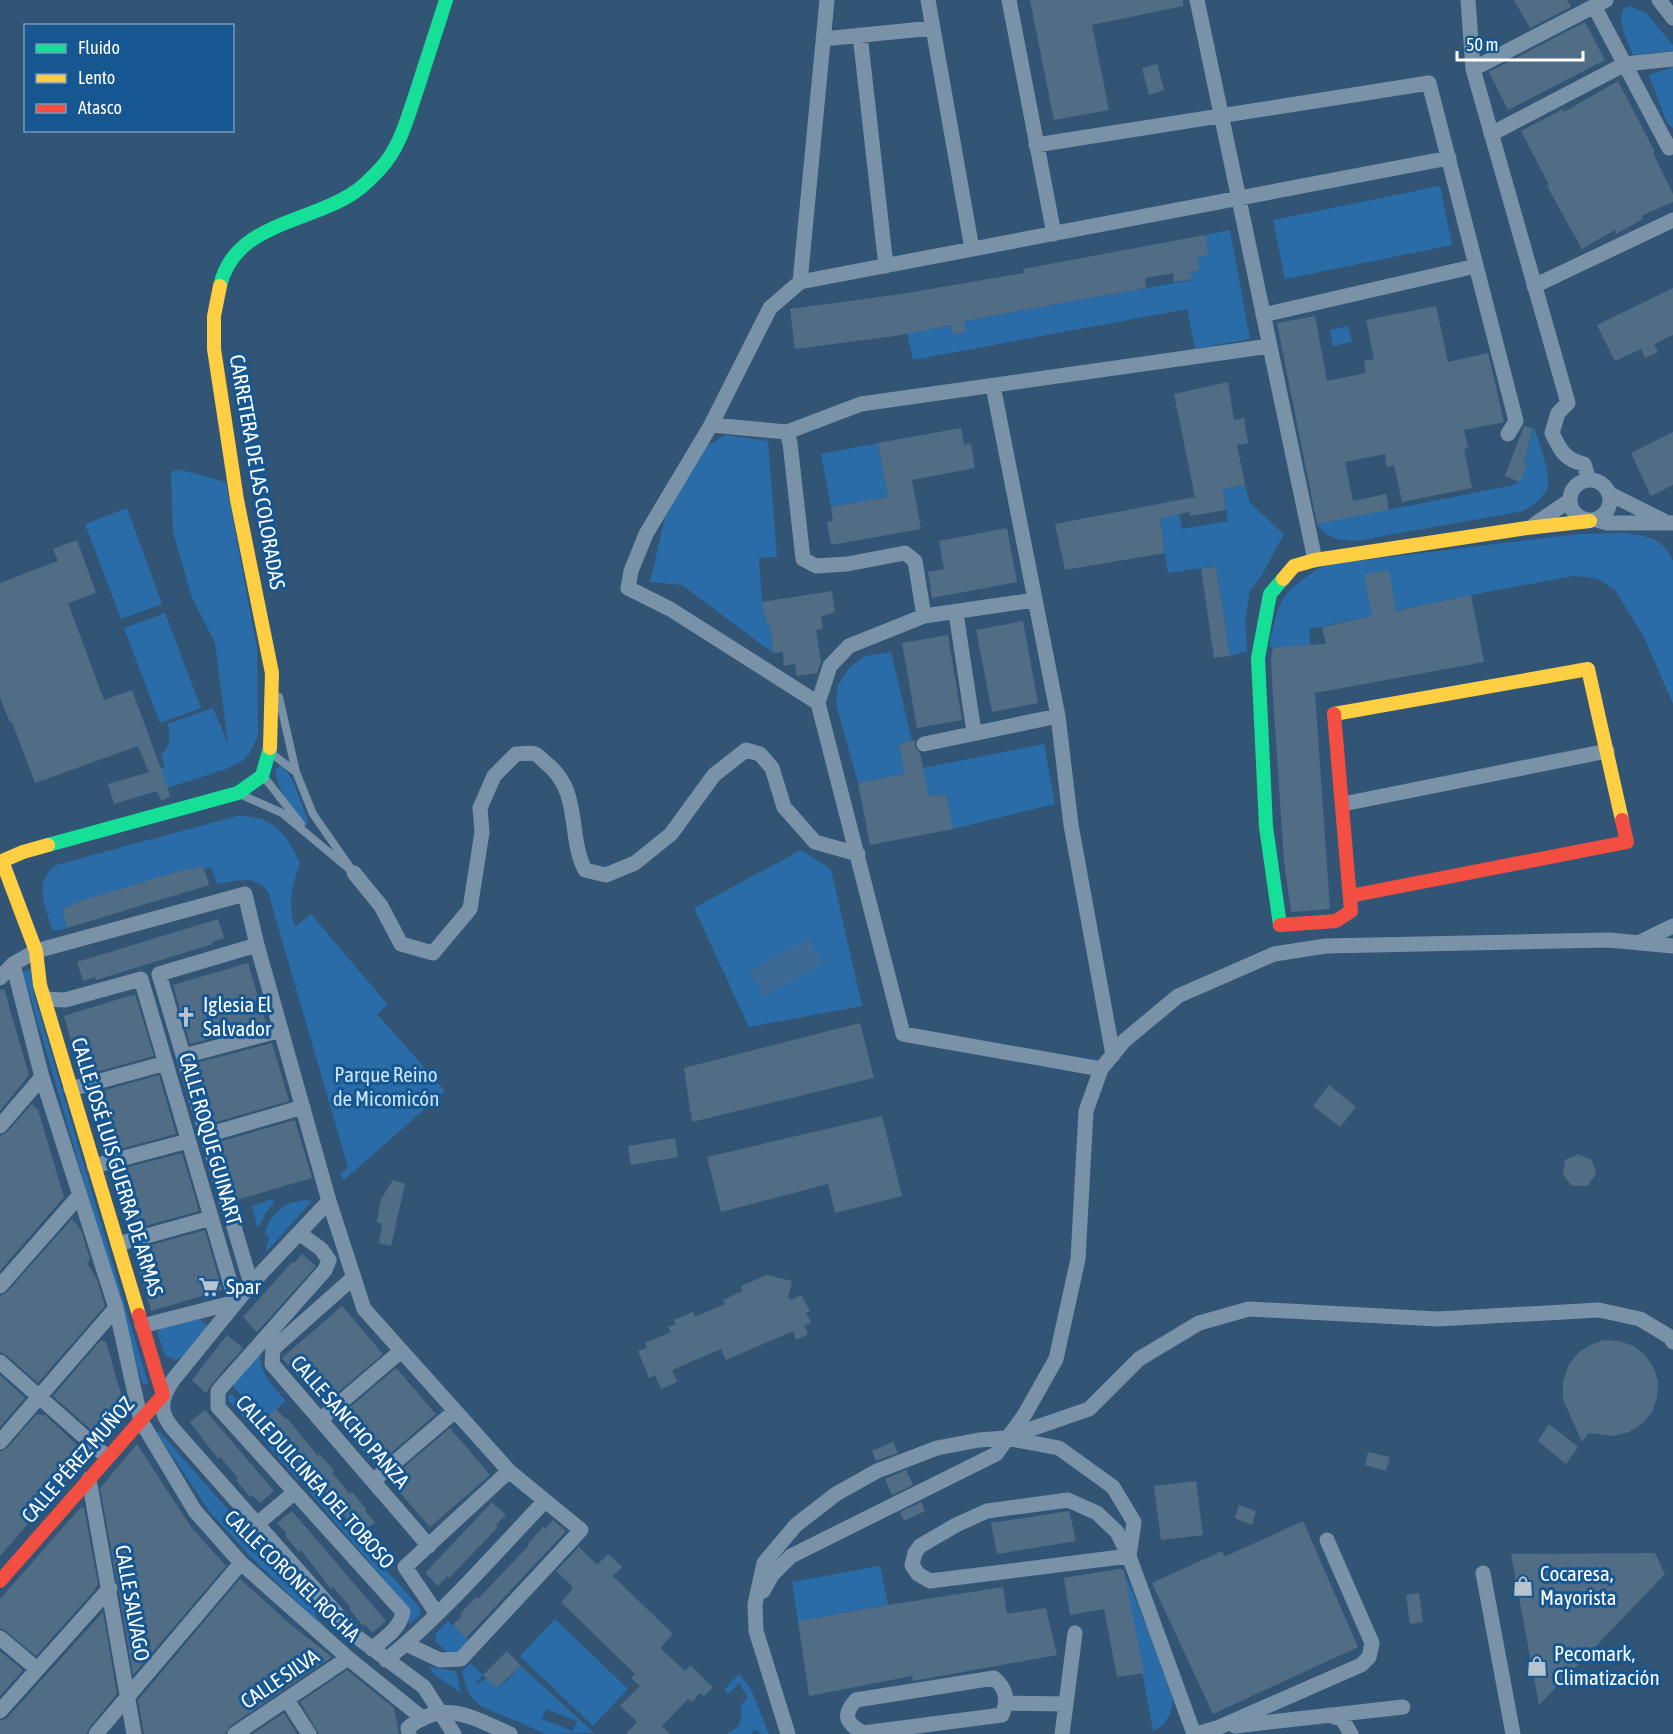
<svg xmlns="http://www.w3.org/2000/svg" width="1673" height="1734" viewBox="0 0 1673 1734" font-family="'Asap Condensed',sans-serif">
<rect width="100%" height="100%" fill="#325575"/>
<path fill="#296ca7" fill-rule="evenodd" d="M1630 6 1646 13 1673 45V51L1633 55C1627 40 1617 23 1624 8Z
M1673 67V128L1667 123 1649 75Z
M1440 186 1452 245 1285 279 1273 220Z
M1230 230 1250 339 1195 349 1187 309 913 360 907 333 951 325 953 334 966 332 964 321 1191 280 1190 272 1200 270 1197 257 1209 254 1205 235Z
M1348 326 1352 342 1333 346 1330 330Z
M1534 427C1538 441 1554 479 1546 492 1540 500 1532 506 1524 511L1356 541C1339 540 1327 539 1317 524L1514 485 1520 482 1528 464 1524 463Z
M725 435 768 441 777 557 759 558 762 601 767 624H770L773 653 682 585 650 582 665 517 704 448Z
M878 443 888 497 831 507 821 454Z
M177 469 226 482 257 648 258 735 250 753 242 761 226 769 167 788 161 768 165 767 161 755C171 746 170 737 168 724L213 708 228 744 215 643 192 598 173 532 171 473Z
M1245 485 1250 503 1284 534 1262 575 1250 591 1245 620 1247 651 1230 656 1216 566 1168 573 1158 504 1176 500 1182 529 1228 521 1223 489Z
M127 508 162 604 121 619 85 524Z
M1627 533C1650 537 1663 538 1673 561V704L1644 637 1615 590 1596 578 1573 576 1471 595 1309 629 1311 645 1269 647C1278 598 1282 592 1324 565L1577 534Z
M165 613 201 708 160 723 124 628Z
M891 652 912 741 899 744 904 774 858 783 836 704 838 685 849 668 865 656Z
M1044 744 1055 804 953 829 946 794 929 797 923 768Z
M280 766C294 772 301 806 308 820L307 825C297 817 272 782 276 769Z
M237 816C273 815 288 834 300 864 291 887 288 904 295 927L311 914 388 1005 377 1014 445 1091 344 1180 340 1174 348 1167 268 892C255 874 236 881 217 884L211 867 204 869 203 866 191 870 190 868 143 884 142 882 119 889 120 891 73 903 74 905 62 909 67 928 53 931C46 908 32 883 56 865Z
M801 850 831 869 862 1006 749 1027 694 908Z
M31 968 34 994 148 1384 143 1385 26 982 20 974Z
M272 1199 274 1203 265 1214 260 1226H257L252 1206Z
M305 1200 312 1201 267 1251 266 1250 269 1236 265 1234C270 1214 284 1202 305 1200Z
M199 1319 208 1326 184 1356 176 1360 165 1355 158 1334 159 1329Z
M261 1349C256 1371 273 1385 286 1401L266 1418 234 1388 233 1383Z
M231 1394 249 1410 247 1412 303 1476 298 1480 229 1401 228 1396Z
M158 1430 317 1611 314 1614 345 1649 249 1555 210 1512 157 1433Z
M310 1484 420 1608V1614L409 1626V1615L406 1605 306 1488Z
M880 1566 888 1605 798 1621 792 1582Z
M1124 1572 1151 1637 1173 1700 1170 1714 1163 1725 1153 1731Z
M555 1619 628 1689 593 1726 520 1656Z
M448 1621 470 1641 456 1654H449L435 1641 436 1633Z
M470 1663 483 1675 476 1682 478 1684 486 1678 496 1688 501 1683 503 1684 521 1666 594 1733 546 1734 479 1705 469 1694 462 1672ZM546 1709 577 1721 573 1731 542 1719Z
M428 1667 456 1671 461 1693 434 1674Z
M739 1674 751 1689 769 1734H762L755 1729 751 1734H727L739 1726 742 1713 740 1706 748 1698 739 1683 728 1694 724 1690Z"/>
<path fill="#3d6a94" d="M809 938 824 963 763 997 750 970Z"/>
<path fill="#516d86" d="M1030 0H1183V6L1092 25 1109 110 1054 120Z
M1514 0H1567L1571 7 1530 28Z
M1585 22 1605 60 1508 110 1489 72Z
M1157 64 1164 90 1149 95 1142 68Z
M1618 81 1655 152 1653 153 1673 194V202L1641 216 1643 219 1616 234 1615 230 1582 249 1547 186 1549 185 1521 131 1563 109 1564 112Z
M1205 235 1209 255 1197 257 1200 270 1190 272 1192 279 1174 282 1173 273 1145 278 1146 288 964 321 966 332 953 334 951 325 895 336 795 349 790 309 901 294 1018 274 1024 273 1023 269Z
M1673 288V335L1654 344 1658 352 1645 358 1641 349 1615 361 1597 325Z
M1436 306 1448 362 1488 353 1504 422 1464 430 1468 448 1464 449 1472 488 1402 502 1394 465 1387 467 1385 454 1345 462 1353 501 1386 494 1389 510 1317 524 1277 323 1315 316 1327 381 1366 373 1364 361 1374 359 1366 320Z
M1228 382 1234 420 1244 418 1248 443 1237 445 1245 485 1223 489 1226 510 1190 516V512L1160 518 1165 553 1065 570 1055 524 1195 497 1174 394Z
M1524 426 1533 428 1524 463 1528 464 1520 482 1505 476Z
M961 428 964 445 971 444 975 468 912 480 921 529 831 545 827 522 833 521 831 507 888 497 878 443Z
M1673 432V485L1651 496 1631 453Z
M1007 528 1017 582 932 598 928 572 944 569 939 541Z
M77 540 96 593 68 603 104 700 132 690 168 788 170 797 163 800H161L157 791 114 804 108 784 149 772 138 746 35 783 12 722 10 723 0 697V583L58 561 53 549Z
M1216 566 1230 656 1214 658 1201 569Z
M1389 570 1396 611 1471 595 1484 662 1315 693 1330 909 1291 912 1284 861 1273 697 1271 659 1273 647 1326 644 1322 627 1372 616 1364 574Z
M832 591 835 612 821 616 823 628 816 630 821 662 817 673 797 676 795 664 784 666 783 652 773 653 770 624H767L762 602Z
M1023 621 1038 703 992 712 976 630Z
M948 635 962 720 917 728 902 643Z
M915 740V747L920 753 929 797 946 794 953 829 870 845 858 783 904 774 899 744Z
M203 866 209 885 67 928 62 909 74 905 73 903 190 868 191 870Z
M218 919 224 938 212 942 213 944 96 980 95 977 83 981 77 962Z
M248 963 266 1024 190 1044 173 985Z
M4 989 29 1075 0 1111V990Z
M135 994 154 1056 81 1076 64 1016Z
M860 1023 874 1078 692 1122 684 1068Z
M272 1043 289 1101 213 1123 196 1063Z
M159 1075 176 1134 105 1153 87 1095Z
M1329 1085 1356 1107 1340 1127 1313 1106Z
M32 1104 38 1110 64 1197 0 1271V1136L7 1132Z
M882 1116 902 1196 835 1213 828 1184 721 1212 707 1157Z
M295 1120 312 1178 236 1200 219 1142Z
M675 1138 678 1157 631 1165 628 1146Z
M182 1153 199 1211 127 1231 110 1172Z
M1578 1154 1592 1160 1596 1174 1587 1186H1572L1563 1175 1565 1160Z
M393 1180 405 1184 391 1246 379 1243 382 1224 377 1222 381 1199Z
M72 1219 81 1230 90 1259 87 1263 97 1280 105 1306 38 1383 6 1355 0 1352V1296L7 1292Z
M205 1230 222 1290 151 1311 133 1250Z
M302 1254 316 1266 257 1332 243 1317 292 1262 294 1263Z
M767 1275 792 1281 788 1297 791 1300 801 1295 810 1311 806 1313 811 1322 804 1326 808 1334 796 1340 793 1331 726 1360 721 1349 672 1370 677 1382 661 1389 655 1375 649 1378 638 1351 647 1348 645 1343 671 1332 668 1327 676 1324 674 1320 693 1312 695 1317 725 1304 723 1300 743 1291 741 1286Z
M342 1306 383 1354 323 1405 282 1358Z
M227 1335 243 1348 211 1385 206 1393 192 1380Z
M101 1340 106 1342 125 1408 124 1414 106 1435H97L53 1396Z
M1604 1340 1619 1341 1634 1346 1645 1355 1654 1368 1658 1382 1657 1397 1652 1412 1643 1423 1629 1432 1613 1436 1589 1433 1582 1442 1563 1399V1382L1568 1366 1578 1353 1590 1345Z
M396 1368 436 1414 376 1466 336 1419Z
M0 1375 25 1398 0 1427Z
M276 1409 285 1419 287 1418 318 1456 320 1454 334 1471 332 1473 341 1483 350 1494 352 1492 367 1510 365 1511 375 1522 360 1534 262 1421Z
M205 1410 274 1491 260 1503 252 1495 250 1497 236 1480 238 1478 220 1457 218 1459 190 1422Z
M36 1415H45L88 1455 0 1556V1452L7 1448Z
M1549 1424 1578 1447 1566 1464 1538 1441Z
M450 1428 490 1475 430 1527 389 1480Z
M893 1442 898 1453 876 1461 872 1451Z
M137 1444 191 1527 226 1566 133 1675 119 1592V1586L117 1581 100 1488Z
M1368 1452 1390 1457 1386 1471 1365 1465Z
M906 1470 913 1485 892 1495 885 1479Z
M1196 1481 1203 1535 1161 1540 1154 1486Z
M492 1502 506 1515 496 1525 498 1527 449 1578 447 1576 438 1586 425 1573Z
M921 1502 925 1511 904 1521 900 1512Z
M1239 1505 1256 1511 1252 1525 1235 1518Z
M81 1507 84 1508 98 1584 94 1591 36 1656 6 1631 0 1628V1599Z
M292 1511 386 1621 372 1633 365 1624 363 1626 349 1609 351 1608 333 1587 331 1589 301 1550 299 1552 285 1536 287 1534 277 1523Z
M1069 1511 1076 1541 997 1554 991 1523Z
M553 1520 566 1531 466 1638 453 1625 462 1616 460 1614 476 1597 478 1599 529 1545 528 1544 543 1527 545 1529Z
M1303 1521 1358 1647 1213 1714 1152 1583 1222 1551 1224 1557Z
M579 1547 597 1565 608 1554 622 1567 613 1576 673 1634 660 1648 685 1671 690 1665 713 1687 704 1696 700 1693 692 1702 688 1699 662 1726 670 1734H626L637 1722 620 1706 640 1686 631 1678 635 1674 561 1602 572 1590 571 1589 573 1587 556 1571Z
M1655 1553 1665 1574 1539 1705 1511 1554Z
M1118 1569H1123L1124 1571 1144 1673 1117 1677 1104 1609 1070 1615 1064 1578Z
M240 1579 289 1623 332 1657 230 1726 225 1734H144L138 1700Z
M1003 1587 1007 1614 1046 1608 1057 1655 913 1681 912 1676 809 1696 798 1621 888 1605Z
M1419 1593 1423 1622 1410 1624 1406 1595Z
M103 1612 117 1694 89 1728 86 1734H0V1721L7 1718Z
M0 1651 23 1670 0 1696Z
M507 1651 521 1666 496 1688 483 1675Z
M347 1670 394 1708 399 1734H319L300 1702Z
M284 1713 297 1734H252Z"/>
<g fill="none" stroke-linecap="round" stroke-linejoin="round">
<path stroke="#7992a8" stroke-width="8" d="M279 697 296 772
M264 777 301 824
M242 795 282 813 354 873 313 814 296 772 272 754"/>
<path stroke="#7992a8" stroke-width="15" d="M928 0 972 249
M1009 0 1054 234
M1197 0 1315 560
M1468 0 1473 69 1568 403 1558 413 1552 433C1560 450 1565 460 1584 464L1589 480
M1659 0 1673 18
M1594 6 1669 148 1673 146
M860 35 886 266
M823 39 933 28
M1473 69 1606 0
M1491 134 1625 64 1673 59
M1036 145 1429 83 1516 421 1508 434
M800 282 827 0
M1534 286 1673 220
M1263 315 1476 266
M993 386 1058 716 1071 825 1113 1055
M711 425 787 432 861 404 1270 346
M787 432 790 443 803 559 816 566 847 564 905 553 915 561 924 616
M1570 500a20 20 0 1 1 40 0a20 20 0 1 1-40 0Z
M1610 494 1664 521
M1597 520 1607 523H1673
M1535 524 1569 501
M1035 600 924 616 849 646 830 666 818 703 903 1034 1101 1069
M956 613 974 732
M818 703 670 609 628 588 631 571 646 534 711 425 770 308 800 282 1449 158
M924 744 1058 716
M1343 804 1607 751
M354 873 381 906 401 944 433 953 470 909 482 832 480 808 494 776 516 754C521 754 530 752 535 754 538 755 543 760 546 763 582 791 567 834 585 870L606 875 635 863 671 834 714 775 746 750 760 754 772 768 784 807 815 842 858 854
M1638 943 1673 926
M13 964 42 1077 116 1308 141 1421 195 1511 241 1563 348 1658 421 1717
M0 978 13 964 36 951 245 894 257 945 329 1201 364 1309 509 1471 581 1530 461 1659 440 1660 406 1644
M45 999 65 1000 141 979 236 1302 142 1326
M184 1056 281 1030
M71 1089 166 1063
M0 1126 42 1077
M207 1135 303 1107
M94 1166 188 1141
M329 1201 251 1284 173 1380C160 1399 158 1412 174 1430L357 1637 424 1687 454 1734
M299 1233 321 1249 329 1260 325 1270 218 1391V1407L403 1612C400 1629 384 1638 372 1649
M118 1244 211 1218
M354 1277 273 1349 272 1364 429 1546
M251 1284 159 974 257 945
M0 1286 79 1196
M0 1362 107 1457
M320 1420 401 1351
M1008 1437 1089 1409 1139 1359 1199 1323 1249 1309 1438 1319 1599 1310 1640 1319 1670 1337 1673 1342
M0 1442 116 1308
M89 1479 134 1734
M373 1481 455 1411
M257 1524 295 1492
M1483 1573 1513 1734
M763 1591 772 1575 791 1556 996 1454 1025 1414 1056 1359 1078 1259 1086 1111 1101 1069 1124 1041 1178 996 1274 954 1326 946 1609 940 1673 946
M437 1614 405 1567 509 1471
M0 1638 37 1669
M386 1660C442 1615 495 1553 545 1501
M994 1678C1007 1689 1008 1700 1002 1715L863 1733C846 1723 842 1715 856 1700Z
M287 1700 309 1734
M1006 1703 1066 1704 1062 1734
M1066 1704 1075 1633
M0 1711 110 1588
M1328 1715 1342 1719 1351 1734
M1235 1726 1403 1707
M96 1734 241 1563
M235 1734 348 1658
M409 1734 408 1728C444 1698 473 1718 510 1734
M788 1734 756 1631 755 1604 764 1563 796 1525 836 1494 877 1471 937 1448 979 1440 1006 1438 1059 1448 1113 1487 1134 1522 1129 1556 930 1581 918 1574 912 1565 915 1553 920 1546 956 1525 987 1511 1068 1500 1097 1513 1117 1532 1129 1556 1194 1734
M1196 1734 1217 1728 1361 1665 1369 1657 1372 1643 1327 1540"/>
<path stroke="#16e098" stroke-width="14" d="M220 286C234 222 312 223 356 191 365 185 373 176 380 169 401 147 408 115 418 87 427 58 437 29 446 0
M48 845 238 793 262 776 270 748
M1280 925 1266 827 1258 658 1270 594 1283 579"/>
<path stroke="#ffcf43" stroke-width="14" d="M220 286 214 316V349L237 500 272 673 270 748
M1283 579 1294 566 1315 560 1527 528 1590 521
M1334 714 1588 669 1622 820
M48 845 23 852 2 861 36 951 40 985 139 1315"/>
<path stroke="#f24e42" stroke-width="14" d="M1350 896 1627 842 1622 820
M1280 925 1336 921 1351 911 1334 714
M0 1581 163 1395 139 1315"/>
</g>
<defs>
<g id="church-bare" transform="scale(1.62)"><path d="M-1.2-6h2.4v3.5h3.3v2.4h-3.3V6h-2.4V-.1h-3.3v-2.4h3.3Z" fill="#b7c4cf" stroke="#165691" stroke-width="2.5" paint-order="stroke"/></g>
<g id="supermarket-bare" transform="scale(1.62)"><path d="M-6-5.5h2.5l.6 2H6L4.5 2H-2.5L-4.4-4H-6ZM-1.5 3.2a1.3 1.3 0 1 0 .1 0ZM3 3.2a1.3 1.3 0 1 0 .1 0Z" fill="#b7c4cf" stroke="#165691" stroke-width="2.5" paint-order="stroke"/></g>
<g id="shop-bare" transform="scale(1.62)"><path d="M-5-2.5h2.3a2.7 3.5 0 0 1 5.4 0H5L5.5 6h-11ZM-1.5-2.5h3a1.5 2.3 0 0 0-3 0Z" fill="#b7c4cf" stroke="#165691" stroke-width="2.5" paint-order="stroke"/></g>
</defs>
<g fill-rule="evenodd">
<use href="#church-bare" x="186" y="1017"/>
<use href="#supermarket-bare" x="209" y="1287"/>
<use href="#shop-bare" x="1523" y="1586"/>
<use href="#shop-bare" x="1537" y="1666"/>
</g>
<g text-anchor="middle" stroke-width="6" stroke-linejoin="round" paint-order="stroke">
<g font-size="21" fill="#fff" stroke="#165691">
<text transform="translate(257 472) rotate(80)" y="7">CARRETERA DE LAS COLORADAS</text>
<text transform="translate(210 1139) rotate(74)" y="7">CALLE ROQUE GUINART</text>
<text transform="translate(117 1167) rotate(73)" y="7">CALLE JOSÉ LUIS GUERRA DE ARMAS</text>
<text transform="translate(350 1422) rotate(49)" y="7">CALLE SANCHO PANZA</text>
<text transform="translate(78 1460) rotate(-49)" y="7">CALLE PÉREZ MUÑOZ</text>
<text transform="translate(315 1482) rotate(48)" y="7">CALLE DULCINEA DEL TOBOSO</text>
<text transform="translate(292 1576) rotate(44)" y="7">CALLE CORONEL ROCHA</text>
<text transform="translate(132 1603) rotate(80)" y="7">CALLE SALVAGO</text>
<text transform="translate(280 1679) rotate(-34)" y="7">CALLE SILVA</text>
</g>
<g font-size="21" fill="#fff" stroke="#165691" text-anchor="start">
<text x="203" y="1012">Iglesia El<tspan x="203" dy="24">Salvador</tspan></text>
<text x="226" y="1294">Spar</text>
<text x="1540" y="1581">Cocaresa,<tspan x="1540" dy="24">Mayorista</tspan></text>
<text x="1554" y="1661">Pecomark,<tspan x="1554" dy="24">Climatización</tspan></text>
</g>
<g font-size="21" fill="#cae5fc" stroke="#165691">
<text x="386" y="1082">Parque Reino<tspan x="386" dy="24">de Micomicón</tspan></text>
</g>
</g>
<rect x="24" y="24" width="210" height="108" fill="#165691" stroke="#739abd" stroke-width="1.5"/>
<rect x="36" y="44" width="30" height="9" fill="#16e098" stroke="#739abd" stroke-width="1.5"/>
<text x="78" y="54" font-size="18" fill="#ffffff">Fluido</text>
<rect x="36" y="74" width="30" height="9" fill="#ffcf43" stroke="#739abd" stroke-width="1.5"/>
<text x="78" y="84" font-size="18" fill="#ffffff">Lento</text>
<rect x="36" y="104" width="30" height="9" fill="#f24e42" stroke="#739abd" stroke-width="1.5"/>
<text x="78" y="114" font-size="18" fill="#ffffff">Atasco</text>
<path d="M1457 51v9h126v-9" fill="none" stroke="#ffffff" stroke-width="3"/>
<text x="1466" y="51" font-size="18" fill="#ffffff" stroke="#165691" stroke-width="4.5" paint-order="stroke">50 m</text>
</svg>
